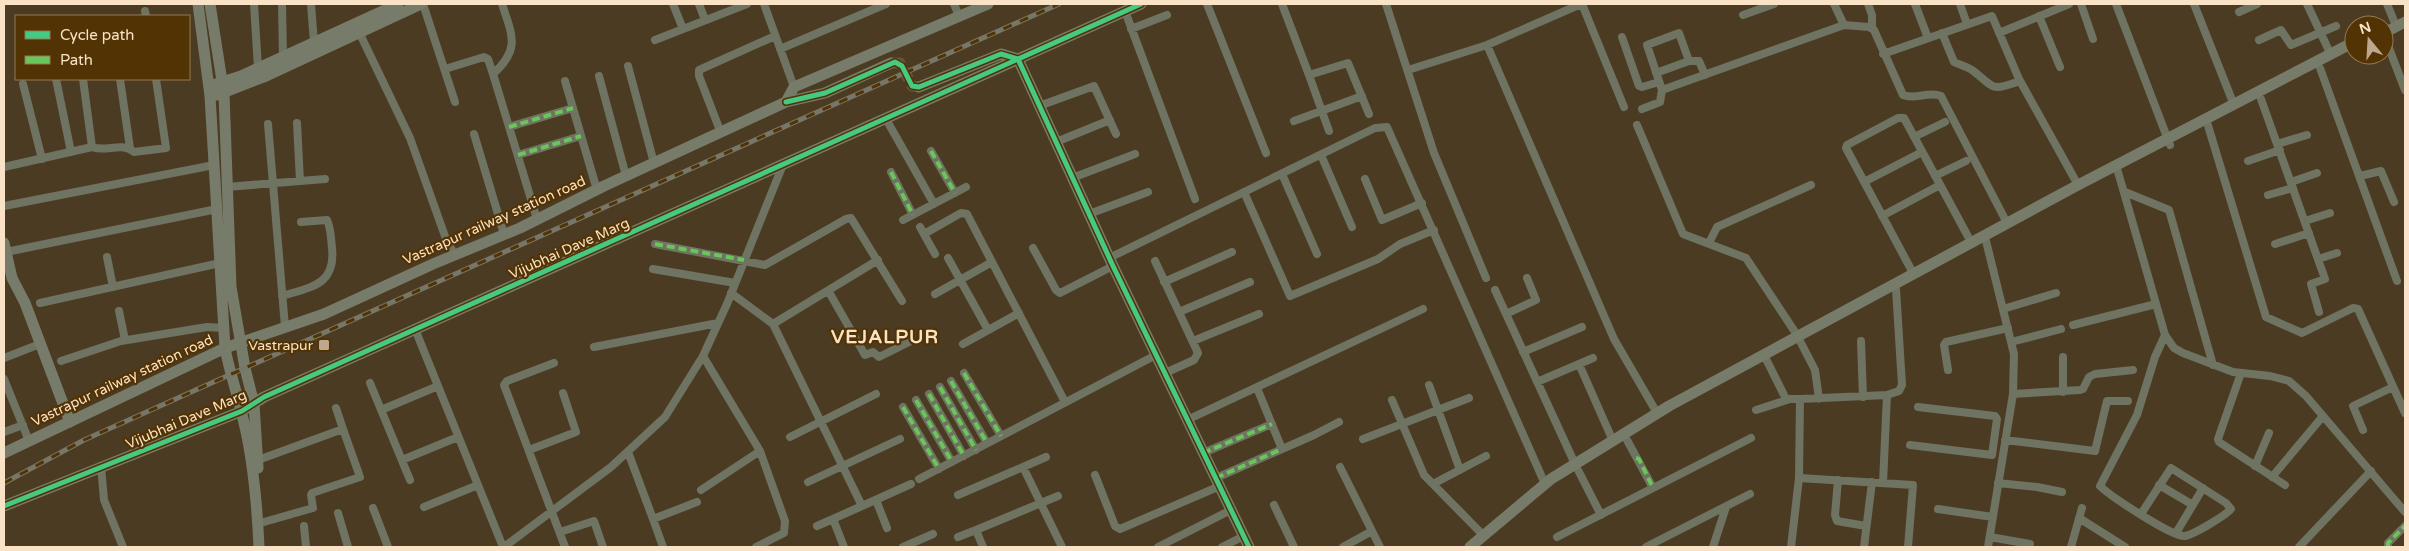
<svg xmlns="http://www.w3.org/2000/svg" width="2409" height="551" viewBox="0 0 2409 551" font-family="'Varela Round',sans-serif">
<rect width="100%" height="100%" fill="#4c3b23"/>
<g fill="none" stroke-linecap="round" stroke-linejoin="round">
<path stroke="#66543b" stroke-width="11" stroke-dasharray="11 5.5" stroke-linecap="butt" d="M891 63H900L912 86 919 87"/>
<path stroke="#6e7362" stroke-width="8" d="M254 4 258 68
M282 4 283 57
M311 4 314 43
M423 4 455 102
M502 4C512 35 521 49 493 74L537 219
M673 4 683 29
M699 4 705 20
M764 4 794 87
M954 4 959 16
M1207 4 1266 153
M1282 4 1309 75 1348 63 1369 114
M1386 4 1434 153 1486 278
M1582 4 1624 107
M1834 4 1844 25 1869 27 1874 30 1903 95C1915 100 1929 91 1941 96L2007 223
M1868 4 1872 15V28
M1915 4 1928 38
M1960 4 1967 24
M2081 4 2093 39
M2116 4 2170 145
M2194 4 2234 105
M2307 4 2331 55
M2387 4 2394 21
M145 11 146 16
M1125 11 1195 199
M2239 12 2257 4
M1743 15 1774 4
M2039 16 2060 67
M1131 29 1167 15
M359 32 410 138 446 239 454 254
M1942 33 1954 62C1960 65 1966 66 1972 70 1996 88 1989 92 2020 81
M1999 33 2069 4
M2384 35 2405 90
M1622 37 1639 86 1642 87 1659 82
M655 40 747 4
M2259 40 2281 30 2291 45 2336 26
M1487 45 1614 339 1657 413
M780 49 886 4
M1883 54 1992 16 2019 79 2078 185
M628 66 654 163
M2320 68 2397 281
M445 69 484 57 488 59 493 74
M1408 70 1487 45 1581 4
M1656 73 1689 61
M1309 75 1329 131
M1705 75 1699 61H1689L1679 33 1647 45 1662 90 1844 25
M599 76 626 176
M56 79 71 152
M83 79 92 147
M120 79 130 148
M565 81 597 190
M23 84 42 159
M2261 99 2325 279 2311 284 2319 312
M1039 106 1094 86 1116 134
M1642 109 1660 102 1662 90
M886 119 934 204
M2206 119 2266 317 2302 333 2353 308 2358 309 2405 413
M1294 121 1362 96
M297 123 300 181
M268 124 285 327
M1637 125 1683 234 1746 258 1797 335
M509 127 573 108
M721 133 699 76V70L775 36
M474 134 504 234
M1914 137 1945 122
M1056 142 1110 120
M2277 144 2307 135
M931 151 955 193
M518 155 581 136
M1321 155 1352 227
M2248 161 2280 150
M2116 165 2165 335 2174 348 2183 353 2233 372 2270 376 2289 381 2306 396 2405 512
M4 167 92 147C106 153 121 141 134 152L166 148 156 79
M891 172 913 215
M1282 174 1317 254
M1935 176 1966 161
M2360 176 2381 171 2394 202
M1072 178 1135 154
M1365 179 1382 220 1422 203
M1864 182 1922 152
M2291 182 2317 173
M227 187 325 179
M1244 192 1290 296 1378 259 1400 244 1434 230
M2125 192 2169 210 2213 365
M2268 195 2293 188
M4 206 214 165
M1089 214 1148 192
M1882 216 1940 185
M903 220 966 187
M2305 221 2330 213
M920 227 935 254
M924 234 961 213 967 214 1065 402
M1986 241 2014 354 2013 394 1988 547
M1709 243 1717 227 1811 185
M655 244 765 265 846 219 851 218 902 301
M2275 244 2309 233
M1033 248 1056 290 1060 293 1113 266
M6 252 217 209
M107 257 113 287
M948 258 988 330
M1109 258 1375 128 1387 127 1545 484
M2318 259 2337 253
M1155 261 1198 353 1194 360 1165 373
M653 269 735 283
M1913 273 1846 148 1847 145 1898 118H1904L1971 242
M1164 282 1232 252
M1495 290 1575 464
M829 292 865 355 873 352 879 357 911 341
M731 293 773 324 862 506 911 484
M935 294 992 262
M282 296C311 287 336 285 332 248 331 239 331 228 327 220L301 222
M40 303 220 263
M2003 309 2056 293
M119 311 125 340
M1179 312 1250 282
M1506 314 1536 300 1527 278
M773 324 878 260
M2073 325 2156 304
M415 329 503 547
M1193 341 1259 314
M1800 341 1815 370 1819 399
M1861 341 1863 397
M2011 342 2061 329
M963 344 1019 313
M594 347 718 323
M1523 352 1582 327
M703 356 760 451 785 521 784 533 756 547
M2063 357V392
M4 358 40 344
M1766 359 1786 399H1800L1799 478 1791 547
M61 361 121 341 207 327 224 328
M554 363 507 381 504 385 565 547
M1579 364 1613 441
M1948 370 1944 345 1946 342 2008 328
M964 373 1001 436
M2241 373 2218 439 2219 442 2285 485
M4 379 29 441
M951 381 987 443
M1537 382 1593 358
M370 383 410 480
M1429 385 1460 470
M940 387 976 450
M1257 388 1282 449
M929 394 964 456
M2013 394 2080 390 2083 389 2089 377 2095 374 2133 370
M1800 399 1887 395 1899 391 1902 385 1896 289
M916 400 952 462
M1392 400 1424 475 1484 536
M903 407 939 469
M381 410 438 386
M1756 410 1787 400
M1187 420 1423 309
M2363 430 2353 406 2393 387
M4 432 23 425
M790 437 876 394
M1363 439 1469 398
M1627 440 1653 488
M2005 440 2095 451 2107 401H2128
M1910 445 1992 455 1997 419 1995 416 1918 407
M529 450 576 432 563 393
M628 452 653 519 697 502
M1203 453 1272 424
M258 460 343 429 336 408
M402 460 458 437
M101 466 104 500 123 547
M2255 466 2269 433
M1023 467 1046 457
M1340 467 1380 547
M1578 470 1601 515
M1095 475 1115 526 1120 529 1220 486
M2272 477 2323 416
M1216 478 1314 435 1339 422
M1799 478 1913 485 1908 547
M919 479 1156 355
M1838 480 1835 515 1837 521 1866 526
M808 482 900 439
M1883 483 1887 395
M1998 483 2037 487 2062 492
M1433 484 1486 456
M2159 485 2193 505
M701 490 760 451
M958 495 1023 467 1062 547
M876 500 887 528
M1274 505 1294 547
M424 507 478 485
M373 508 388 547
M1938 509 1993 517
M338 513 348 547
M2141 514 2171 468 2226 503 2231 509C2226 515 2192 536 2184 536 2171 536 2110 496 2100 486L2137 415 2155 357 2165 335
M2079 518 2125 547
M653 519 663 547
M833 519 844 547
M264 522 313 508 311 495 312 493 360 477 343 429
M304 526 306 547
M817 526 862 506
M560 532 594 521 603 547
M2176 533 2203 488
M958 537 976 530
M1557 537 1751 438
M1990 537 2030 544
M504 547 611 467 665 417 703 356 727 304 782 167
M903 547 933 534
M983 547 976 530 1058 496
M1158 547 1231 510
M1222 547 1244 536
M1343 547 1372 531
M1646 547 1750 494
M1713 547 1726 507
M1864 547 1872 482
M2071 547 2082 508
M2299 547 2371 471
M2388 547V543L2405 526"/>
<path stroke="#767c69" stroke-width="11" d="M198 4 210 96 225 348C229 370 236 389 241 411 253 454 257 502 259 547
M210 4 224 94 231 287 245 368 254 404 258 468
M2384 33 2405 22
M216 84 241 76 398 4
M919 87 1001 54 1018 59 1113 266 1249 547
M217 95 266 76 421 4
M786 102 825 93 891 63
M4 243 12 278 25 303 70 422
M4 453 225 348 324 314 433 264 520 228 604 186 786 102 794 87 988 4
M4 506 242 411 264 397C556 265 849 136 1141 4
M1470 547 1551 479 1669 406 2078 185 2354 42"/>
<g stroke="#787667" stroke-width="5">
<path id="rail" d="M4 483 84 440 1059 4"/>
</g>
<use href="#rail" stroke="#523304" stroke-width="3" stroke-dasharray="9" stroke-linecap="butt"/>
<path stroke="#6ac65a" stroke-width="4" stroke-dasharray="8 4" stroke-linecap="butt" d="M509 127 573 108
M931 151 955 193
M518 155 581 136
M891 172 913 215
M655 244 744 260
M964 373 1001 436
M951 381 987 443
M940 387 976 450
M929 394 964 456
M916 400 952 462
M903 407 939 469
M1203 453 1272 424
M1636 458 1639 459 1653 488
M1216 478 1282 449
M2388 547V543L2405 526"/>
<g stroke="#523304" stroke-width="8">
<path id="cycleway" d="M786 102 825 93 895 62 902 66 912 86 919 87 1001 54 1018 59 1113 266 1249 547
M4 506 242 411 264 397C556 265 849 136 1141 4"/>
</g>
<use href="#cycleway" stroke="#46c982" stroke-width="5"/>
</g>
<rect fill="#bda88d" stroke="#523304" stroke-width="2" x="318" y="339" width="12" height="12" rx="2.5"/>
<g text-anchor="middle" stroke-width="4.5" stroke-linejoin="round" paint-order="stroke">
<g font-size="14" fill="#fae2c6" stroke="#523304">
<text transform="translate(494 220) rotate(-24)" y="5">Vastrapur railway station road</text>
<text transform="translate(569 248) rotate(-24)" y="5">Vijubhai Dave Marg</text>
<text transform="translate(122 380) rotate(-25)" y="5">Vastrapur railway station road</text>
<text transform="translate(186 419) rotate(-23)" y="5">Vijubhai Dave Marg</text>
</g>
<g font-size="14" fill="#fae2c6" stroke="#523304" text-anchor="end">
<text x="313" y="350">Vastrapur</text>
</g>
<g font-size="19" font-weight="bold" letter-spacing="1" fill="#fae2c6" stroke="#523304">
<text x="885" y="343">VEJALPUR</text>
</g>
</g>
<rect width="2409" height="551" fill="none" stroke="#fae2c6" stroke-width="10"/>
<rect x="15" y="15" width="175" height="65" fill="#523304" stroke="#957952"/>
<rect x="25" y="31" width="25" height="8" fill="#46c982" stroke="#957952"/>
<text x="60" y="40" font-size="15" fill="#fae2c6">Cycle path</text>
<rect x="25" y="56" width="25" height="8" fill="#6ac65a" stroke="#957952"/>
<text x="60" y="65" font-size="15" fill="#fae2c6">Path</text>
<g transform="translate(2369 40) rotate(342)"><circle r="24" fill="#523304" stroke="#957952"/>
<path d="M0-4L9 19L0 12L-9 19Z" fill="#bda88d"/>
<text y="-8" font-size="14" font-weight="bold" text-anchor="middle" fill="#fae2c6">N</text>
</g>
</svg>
